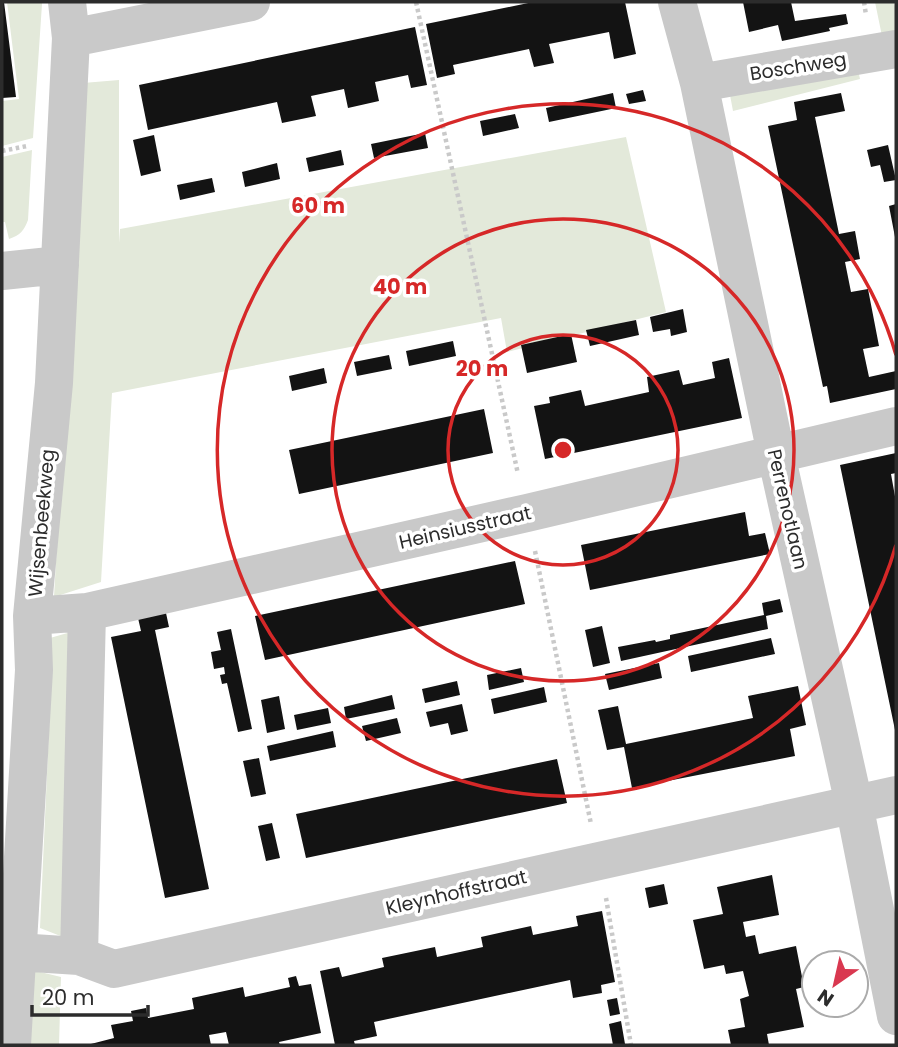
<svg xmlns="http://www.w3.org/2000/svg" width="898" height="1047" viewBox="0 0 898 1047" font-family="Poppins,sans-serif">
<rect width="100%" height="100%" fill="#fff"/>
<path fill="#e3e9da" d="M7 2H42V4L33 138 2 146V101L19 99Z
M875 2H894L896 11V38L883 41Z
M857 66 860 79 733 111 730 95Z
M119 80V243L120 229 626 137 666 312 507 352 501 318 112 393 101 582 54 597 83 83Z
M32 150 28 220C24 231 20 235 9 239L5 222H2V157Z
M71 632 63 937 40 928 51 686 50 638Z
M32 970 61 977 59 1045H29Z"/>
<path fill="#131313" d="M2 2H4L16 97 2 98Z
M533 2H625L636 54 614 59 609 32 549 44 554 63 534 67 529 49 453 65 455 74 437 78 426 24Z
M743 2H791L795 21 846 14 848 24 829 28 830 31 782 41 778 25 749 32Z
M415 27 427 85 411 88 408 75 375 82 379 101 348 108 344 89 311 96 316 116 282 123 277 102 148 130 139 85Z
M643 90 646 101 629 104 626 94Z
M613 93 616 108 549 122 546 108Z
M841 93 845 111 815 117 839 234 855 231 860 259 845 262 851 292 868 289 879 346 863 349 869 377 896 371V389L830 403 827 386 823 387 768 126 797 120 794 102Z
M515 114 519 128 483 136 480 121Z
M425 133 428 148 374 158 371 144Z
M154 135 161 171 141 176 133 140Z
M888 145 896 180 884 182 880 165 871 167 867 150Z
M341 150 344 165 309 172 306 158Z
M277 163 280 179 245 187 242 172Z
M212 178 215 192 180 200 177 185Z
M896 204V237H895L889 206Z
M683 309 687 332 671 336 670 329 653 332 650 317Z
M636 320 639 335 590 346 586 330Z
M571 334 577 362 527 373 521 345Z
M453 341 456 356 409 366 406 351Z
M389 355 392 369 357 376 354 362Z
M729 358 742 418 545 459 534 406 550 403 549 397 581 390 585 406 649 392 647 377 679 370 683 385 715 378 712 362Z
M324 368 327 383 292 391 289 376Z
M484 409 493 453 299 494 289 450Z
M896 453V473L891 474 896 502 895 730 840 465Z
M745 512 749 536 765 533 770 554 590 590 581 545Z
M515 561 525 604 265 660 255 616Z
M780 599 783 612 766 616 768 629 621 661 618 647 655 640 656 642 670 639V635L764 615 762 603Z
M166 613 169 627 155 630 209 889 165 898 111 637 141 631 138 618Z
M602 626 610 663 593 667 585 630Z
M231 629 252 729 238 732 227 683 222 684 220 675 225 674 224 667 214 669 211 652 221 650 217 632Z
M771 638 775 654 691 672 688 656Z
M659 663 662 678 609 690 605 674Z
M521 668 524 682 489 690 487 675Z
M457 681 460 695 425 703 422 689Z
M798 686 806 725 790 729 795 756 632 788 624 747 607 750 598 710 618 706 626 744 753 718 748 696Z
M544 687 547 702 494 714 491 699Z
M392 695 395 709 346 719 344 707Z
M279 696 285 729 267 733 261 700Z
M462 704 468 731 451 735 448 723 430 727 426 712Z
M328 708 331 723 297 730 294 715Z
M397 718 401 733 366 741 362 726Z
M333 731 336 747 270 761 267 746Z
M259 758 266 794 251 797 243 761Z
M557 759 567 803 306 858 296 814Z
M272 823 280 858 266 861 258 826Z
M772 875 779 915 743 922 746 937 755 935 759 954 796 946 804 987 796 989 804 1027 767 1034 769 1045H731L728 1030 745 1027 740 999 749 996 743 971 726 974 724 965 704 969 693 920 723 914 717 887Z
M664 884 668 904 649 908 645 888Z
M602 911 615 982 601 985 602 993 573 998 570 980 374 1022 377 1036 354 1041 355 1045H335L320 971 339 967 342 977 384 967 382 958 435 947 437 957 483 947 481 937 531 926 533 935 578 926 576 916Z
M296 976 299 986 311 984 321 1033 279 1042 280 1045H229L226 1032 209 1035 211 1045H87L114 1038 111 1025 133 1021 131 1011 146 1008 148 1018 194 1009 192 998 243 987 245 997 290 987 288 978Z
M617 998 620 1014 610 1016 607 1000Z
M621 1021 625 1044 613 1045 609 1024Z"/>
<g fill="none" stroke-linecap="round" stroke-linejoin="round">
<path stroke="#c9c9c9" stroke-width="4.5" stroke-dasharray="3.5 3.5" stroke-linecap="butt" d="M416 2 518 474
M864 2 866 15
M2 151 27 146
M535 551 591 824
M606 898 631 1045"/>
<path stroke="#c9c9c9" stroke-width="38" d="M677 2 699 83 776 454 854 804 896 1016
M71 38 251 2
M699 83 896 49
M2 271 60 265
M32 616 87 612 527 513 896 426
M17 952 79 956 114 969 896 795
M79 956 87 612
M12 1045 34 670 32 616 54 383 71 38 67 2"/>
</g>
<g fill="none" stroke="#d62828" stroke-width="3.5">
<circle cx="563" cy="450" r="115"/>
<circle cx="563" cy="450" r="231"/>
<path d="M896 545A346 346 0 1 1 896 355"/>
</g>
<g text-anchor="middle" stroke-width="7" stroke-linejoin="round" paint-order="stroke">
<g font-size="19" fill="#2c2c2c" stroke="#fff">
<text transform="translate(798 66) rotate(-9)" y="7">Boschweg</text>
<text transform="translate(788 509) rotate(77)" y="7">Perrenotlaan</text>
<text transform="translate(41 523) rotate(-85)" y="7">Wijsenbeekweg</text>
<text transform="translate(465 527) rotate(-13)" y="7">Heinsiusstraat</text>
<text transform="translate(456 892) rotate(-13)" y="7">Kleynhoffstraat</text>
</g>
</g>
<circle cx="563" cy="450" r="10" fill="#d62828" stroke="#fff" stroke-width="3.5"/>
<g font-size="21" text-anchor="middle" font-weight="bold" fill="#d62828" stroke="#fff" stroke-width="7" stroke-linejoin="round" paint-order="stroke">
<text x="318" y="213">60 m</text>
<text x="400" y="294">40 m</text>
<text x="482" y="376">20 m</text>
</g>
<rect width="898" height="1047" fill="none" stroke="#2c2c2c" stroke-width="7"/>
<g transform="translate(835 984) rotate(214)"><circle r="33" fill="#ffffff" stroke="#ababab" stroke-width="2"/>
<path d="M0-5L12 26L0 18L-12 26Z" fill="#d93850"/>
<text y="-10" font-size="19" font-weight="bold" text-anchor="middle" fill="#2c2c2c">N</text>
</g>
<path d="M32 1005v10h116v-10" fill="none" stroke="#2c2c2c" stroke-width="3.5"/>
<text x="42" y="1005" font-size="21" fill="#2c2c2c" stroke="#ffffff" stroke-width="5" paint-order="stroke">20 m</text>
</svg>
